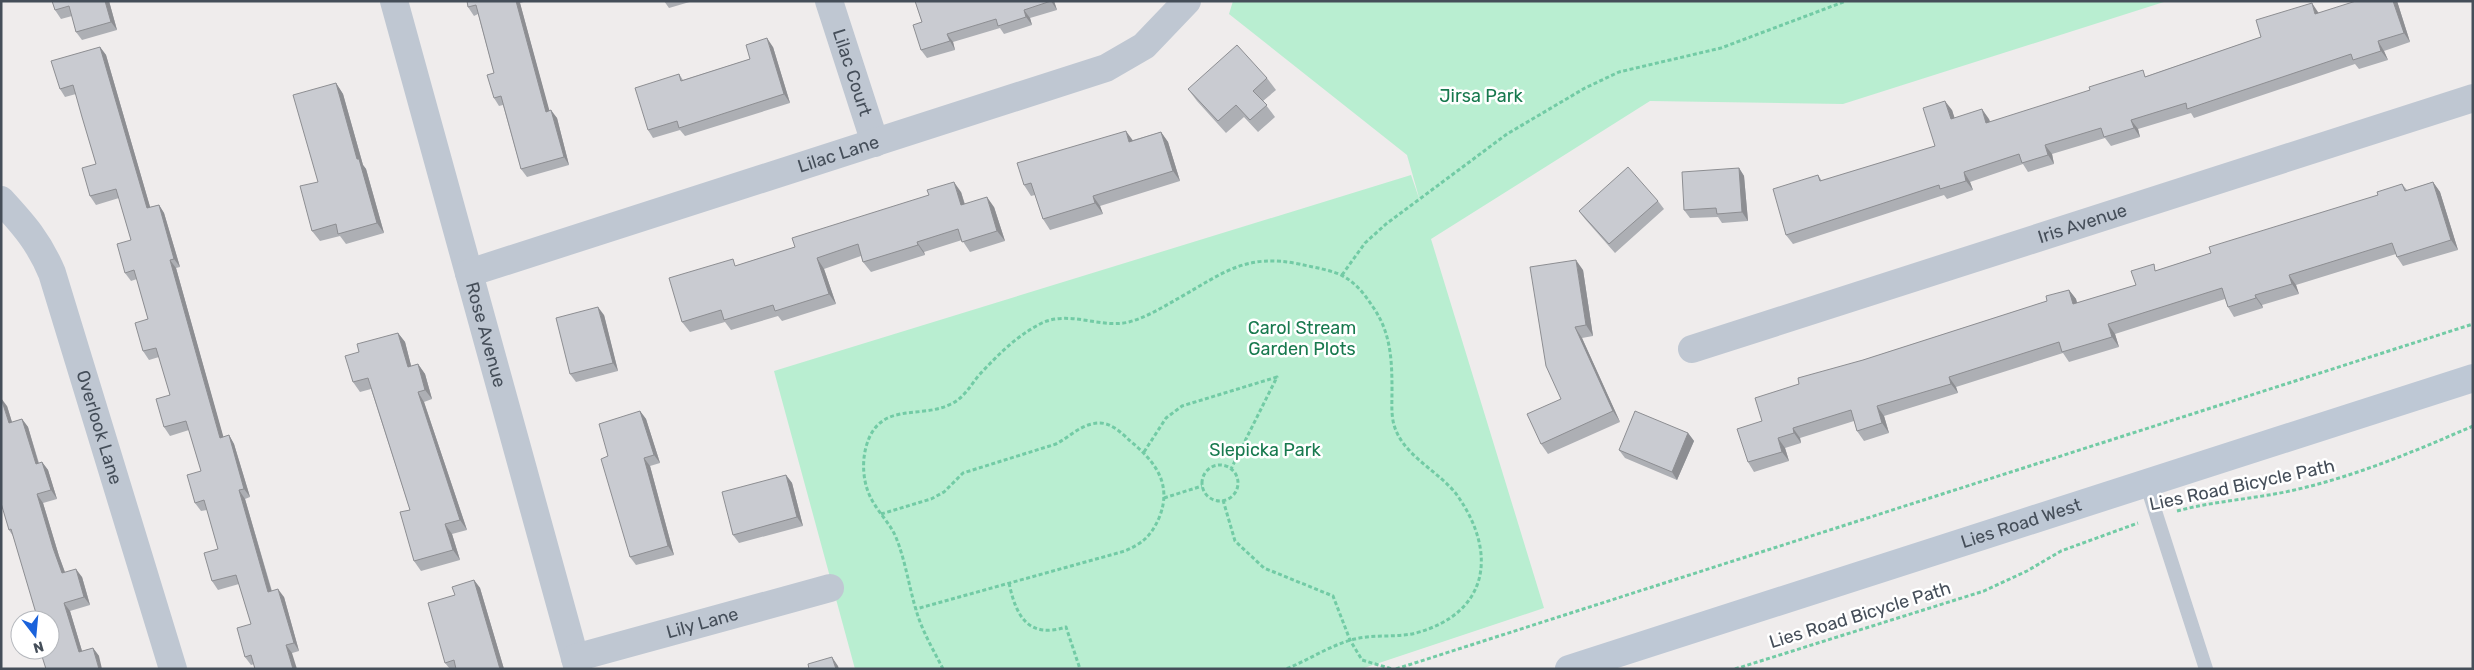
<svg xmlns="http://www.w3.org/2000/svg" width="2474" height="670" viewBox="0 0 2474 670" font-family="Rubik,sans-serif">
<rect width="100%" height="100%" fill="#efecec"/>
<path fill="#b9eed1" d="M1233 1H2167L1843 104 1650 101 1431 239 1544 608 1361 669H855L774 371 1411 175 1420 201 1407 155 1229 14Z"/>
<g fill="none" stroke-linecap="round" stroke-linejoin="round">
<path stroke="#72cba5" stroke-width="3" stroke-dasharray="4 2.5" stroke-linecap="butt" d="M1342 275 1365 243 1386 224 1507 134 1585 88 1619 72 1721 48 1846 1
M1144 452 1166 418 1182 406 1277 377 1231 469
M1202 483a18 18 0 1 1 36 0a18 18 0 1 1-36 0Z
M1164 498 1202 486
M1223 500 1235 541 1264 568 1333 596 1350 640 1362 660 1392 669
M2177 511C2214 501 2253 499 2290 491 2354 477 2413 452 2473 426
M881 514 931 499 944 492 963 473 1056 444C1071 436 1082 423 1100 423 1111 423 1122 433 1129 440 1155 461 1173 484 1159 518 1151 536 1143 543 1125 551L916 609
M1009 583C1016 616 1028 639 1066 627L1080 669
M943 669C935 653 925 636 919 619 910 594 907 566 897 540 891 523 876 511 869 494 863 480 862 462 866 447 879 400 919 420 951 404 964 398 970 386 979 375 998 355 1016 336 1042 323 1070 310 1101 329 1129 322 1147 317 1163 307 1179 298 1223 273 1246 253 1299 264 1312 267 1326 269 1339 274 1354 281 1364 293 1373 307 1391 333 1392 360 1392 391 1392 403 1391 414 1394 425 1403 456 1439 471 1457 495 1498 553 1489 613 1416 633 1396 638 1375 634 1355 639 1330 645 1309 660 1286 669
M1396 669 2473 324
M1735 669 1984 591 2027 571 2061 551 2138 523"/>
<path stroke="#bfc7d2" stroke-width="14" d="M2146 483 2206 669"/>
<g stroke="#bfc7d2" stroke-width="28">
<path id="s1" d="M394 1 578 669"/>
<path id="s2" d="M829 1 875 143"/>
<path id="s3" d="M1 200C24 225 39 242 52 273L173 669"/>
<path id="s4" d="M469 273 1106 68 1144 46 1187 1"/>
<path id="s5" d="M1692 349 2473 98"/>
<path id="s6" d="M575 658 830 588"/>
</g>
<path stroke="#bec8d5" stroke-width="28" id="s7" d="M1569 669 2473 378"/>
</g>
<path fill="#adafb4" d="M52 1H109L117 30 82 40 76 32 72 16 61 19 55 10Z
M467 1H527L520 3 549 111 557 118 569 165 527 177 521 169 503 105 499 106 494 98V73L478 14 474 16 468 7Z
M664 1H693L669 8Z
M915 1H1054L1057 10 1030 18 1032 25 1004 34 1000 28 953 42 955 50 927 58 921 50 922 22Z
M2397 1 2410 42 2384 51 2388 60 2359 69 2355 64 2194 118 2191 113 2138 129 2140 137 2111 146 2105 138 2052 154 2054 164 2028 172 2023 164 1970 182 1973 190 1947 199 1944 195 1793 244 1786 235 1818 175 1822 181 1935 146 1952 110 1954 118 1989 119 1990 122 2147 76 2261 37 2318 12 2319 13Z
M100 47 106 55 150 207 159 205 164 213 180 267 176 268 223 437 229 435 234 444 250 497 245 499 272 591 284 597 299 651 251 665 245 657 251 624 239 584 218 590 212 581 218 549 207 510 201 511 195 503 201 471 189 430 170 436 164 427 170 395 159 357 149 360 143 351 148 319 137 279 131 281 125 273 131 240 119 198 96 205 90 196 96 164 76 94 65 97 60 89Z
M773 47 790 103 685 136 680 130 653 138 648 130 679 74 683 80 750 59Z
M1267 78 1276 90 1263 101 1275 117 1258 132 1244 117 1226 133 1197 101 1188 89Z
M336 83 343 94 363 165 366 169 384 233 346 244 340 236 320 241 312 231 318 182Z
M1161 132 1168 142 1180 181 1100 206 1103 214 1050 230 1043 219 1035 195 1031 196 1024 185 1133 140Z
M1739 168 1744 176 1748 221 1722 223 1718 217 1690 218 1684 210Z
M2433 182 2440 192 2458 250 2403 266 2397 257 2396 254 2296 285 2299 294 2262 305 2263 308 2234 317 2228 307 2225 299 2115 334 2119 347 2069 362 2063 353 1956 387 1958 393 1884 416 1889 433 1864 441 1857 431 1854 421 1800 438 1801 443 1785 448 1789 461 1754 472 1748 462 1762 421 1799 384 1863 360 2047 301 2069 290 2076 299 2077 303 2136 285 2158 270 2211 253 2378 195 2402 184 2407 190Z
M961 192 965 204 994 207 1005 241 970 252 962 240 924 252 925 255 871 272 863 262 861 256 824 269 836 304 782 321 778 316 731 330 725 322 690 332 682 322 738 265 795 247Z
M1658 201 1664 209 1615 253 1585 219 1579 211Z
M1583 270 1593 336 1582 338 1620 422 1548 454 1541 444 1561 399Z
M604 315 618 371 576 382 570 374Z
M398 333 405 342 411 366 418 364 425 374 432 399 424 402 467 530 452 534 460 560 421 571 414 561 410 510 371 389 360 392 353 382 359 352Z
M7 406 12 422 22 419 28 427 39 463 42 462 48 470 57 499 43 503 59 556 65 572 82 577 90 605 70 611 82 651 93 648 99 656 50 650 13 536 9 530Z
M640 411 646 419 660 463 650 466 674 555 636 565 630 557 608 456Z
M1688 433 1694 441 1677 480 1625 458 1619 450Z
M786 475 792 483 803 526 739 543 733 535Z
M474 580 480 588 504 669H450L445 663 455 595Z"/>
<path fill="#8d8e92" d="M105 1H109L117 30 111 22Z
M516 1H519L520 3 552 120 546 112Z
M1051 1H1054L1057 10Z
M2393 1H2397L2410 42 2404 33Z
M2312 3 2318 12 2322 24 2315 14Z
M1024 10 1030 18 1032 25 1026 17Z
M947 34 953 42 955 50 950 41Z
M767 38 773 47 790 103 784 94Z
M2378 41 2384 51 2388 60 2381 51Z
M100 47 106 55 153 217 147 208Z
M336 83 343 94 363 165 366 169 384 233 377 223 357 159Z
M1945 101 1952 110 1958 128 1951 119Z
M1982 109 1989 119 1993 132 1986 123Z
M551 110 557 118 569 165 564 157Z
M2131 120 2138 129 2140 137 2134 128Z
M1126 131 1134 142H1129Z
M1161 132 1168 142 1180 181 1173 171Z
M2045 145 2052 154 2054 164 2048 155Z
M1739 168 1744 176 1748 221 1742 212Z
M1964 172 1970 182 1973 190 1966 181Z
M954 182 961 192 968 216 961 205Z
M2433 182 2440 192 2458 250 2451 240Z
M1093 196 1100 206 1103 214 1095 203Z
M987 197 994 207 1005 241 997 231Z
M159 205 164 213 180 267 174 259Z
M917 242 924 252 925 255 918 245Z
M817 258 824 269 836 304 829 294Z
M170 260 176 268 226 446 220 438Z
M1576 260 1583 270 1593 336 1586 325Z
M2289 275 2296 285 2299 294 2292 284Z
M2069 290 2076 299 2080 314 2073 304Z
M2255 295 2262 305 2263 308 2256 298Z
M598 307 604 315 618 371 613 363Z
M2108 324 2115 334 2119 347 2112 337Z
M1575 327 1582 338 1620 422 1613 411Z
M398 333 405 342 414 377 408 367Z
M418 364 425 374 432 399 425 390Z
M1949 377 1956 387 1958 393 1951 384Z
M418 392 424 402 467 530 460 520Z
M1 398 7 406 15 432 9 423Z
M1877 406 1884 416 1889 433 1882 423Z
M640 411 646 419 660 463 654 455Z
M22 419 28 427 41 472 36 464Z
M1793 428 1800 438 1801 443 1794 433Z
M1688 433 1694 441 1677 480 1672 472Z
M229 435 234 444 250 497 244 489Z
M1778 438 1785 448 1789 461 1782 452Z
M644 458 650 466 674 555 668 546Z
M42 462 48 470 57 499 51 490Z
M786 475 792 483 803 526 797 517Z
M239 490 245 499 274 600 268 592Z
M37 494 43 503 59 556 68 581 62 573 53 548Z
M445 524 452 534 460 560 453 550Z
M76 569 82 577 90 605 84 597Z
M474 580 480 588 504 669H500Z
M278 589 284 597 299 651 294 643Z
M64 603 70 611 85 661 79 652Z
M286 645 292 653 297 669H293Z
M93 648 99 656 102 669H99Z
M832 657 838 666 839 669H836Z"/>
<path fill="#c9cbd1" stroke="#8d8e92" d="M52 1H105L111 22 76 32 69 6 55 10Z
M467 1H516L546 112 551 110 564 157 521 169 501 96 494 98 487 75 494 73 476 5 468 7Z
M915 1H1051L1024 10 1026 17 998 26 996 19 947 34 950 41 921 50 913 25 922 22Z
M2356 1H2393L2404 33 2378 41 2381 51 2353 60 2351 54 2187 109 2186 103 2131 120 2134 128 2104 137 2101 128 2045 145 2048 155 2022 163 2019 154 1964 172 1966 181 1940 189 1939 185 1786 235 1773 189 1818 175 1820 181 1935 146 1923 108 1945 101 1951 119 1982 109 1986 123 2090 90 2089 87 2143 70 2145 77 2261 37 2256 20 2312 3 2315 14Z
M767 38 784 94 679 128 677 121 648 130 635 88 679 74 681 81 750 59 746 45Z
M1237 45 1267 78 1253 91 1267 105 1250 120 1236 105 1218 121 1188 89Z
M100 47 147 208 159 205 174 259 170 260 198 360 220 438 229 435 244 489 239 490 268 592 278 589 294 643 286 645 293 669H255L251 655 245 657 237 628 251 624 236 575 212 581 204 553 218 549 204 500 195 503 187 475 201 471 186 421 164 427 156 399 170 395 156 348 143 351 135 323 148 319 134 270 125 273 117 244 131 240 116 189 90 196 82 168 96 164 82 117 73 85 60 89 51 61Z
M336 83 357 159H359L377 223 338 234 336 224 312 231 300 186 318 182 293 95Z
M1126 131 1129 142 1161 132 1173 171 1093 196 1095 203 1043 219 1031 183 1024 185 1017 163Z
M1628 167 1658 201 1609 244 1579 211Z
M1739 168 1742 212 1717 214 1716 208 1684 210 1682 172Z
M954 182 961 205 987 197 997 231 962 242 958 229 917 242 918 245 863 262 858 244 817 258 829 294 775 311 773 305 724 320 721 310 682 322 669 278 733 259 735 266 795 247 792 238 929 195 927 190Z
M2433 182 2451 240 2397 257 2392 243 2289 275 2292 284 2255 295 2256 298 2228 307 2222 288 2108 324 2112 337 2062 352 2059 342 1949 377 1951 384 1877 406 1882 423 1857 431 1851 410 1793 428 1794 433 1778 438 1782 452 1748 462 1737 429 1762 421 1755 398 1799 384 1798 378 1863 360 2047 301 2046 296 2069 290 2073 304 2136 285 2131 271 2154 264 2155 271 2211 253 2209 247 2378 195 2377 192 2402 184 2405 191Z
M1576 260 1586 325 1575 327 1613 411 1541 444 1527 414 1561 399 1546 366 1530 267Z
M598 307 613 363 570 374 556 318Z
M398 333 408 367 418 364 425 390 418 392 460 520 445 524 453 550 414 561 400 512 410 510 368 378 353 382 345 356 359 352 357 344Z
M1 398 9 423 22 419 36 464 42 462 51 490 37 494 53 548 62 573 76 569 84 597 64 603 79 652 93 648 99 669H46L40 650H50V620H38L11 529 9 530 1 503Z
M640 411 654 455 644 458 668 546 630 557 601 459 608 456 599 424Z
M1635 411 1688 433 1672 472 1619 450Z
M786 475 797 517 733 535 722 492Z
M474 580 500 669H456L454 660 445 663 428 603 455 595 452 587Z
M832 657 836 669H809L808 664Z"/>
<g text-anchor="middle" stroke-width="5" stroke-linejoin="round" paint-order="stroke">
<g font-size="18" fill="#454e59" stroke="#fff">
<text dy="6" stroke="none"><textPath href="#s2" startOffset="75">Lilac Court</textPath></text>
<text dy="6" stroke="none"><textPath href="#s4" startOffset="388">Lilac Lane</textPath></text>
<text dy="6" stroke="none"><textPath href="#s5" startOffset="410">Iris Avenue</textPath></text>
<text dy="6" stroke="none"><textPath href="#s1" startOffset="346">Rose Avenue</textPath></text>
<text dy="6" stroke="none"><textPath href="#s3" startOffset="251">Overlook Lane</textPath></text>
<text transform="translate(2242 485) rotate(-12)" y="6">Lies Road Bicycle Path</text>
<text dy="6" stroke="none"><textPath href="#s7" startOffset="475">Lies Road West</textPath></text>
<text transform="translate(1860 615) rotate(-17)" y="6">Lies Road Bicycle Path</text>
<text dy="6" stroke="none"><textPath href="#s6" startOffset="132">Lily Lane</textPath></text>
</g>
<g font-size="18" fill="#17794e" stroke="#fff">
<text x="1481" y="102">Jirsa Park</text>
<text x="1302" y="334">Carol Stream<tspan x="1302" dy="21">Garden Plots</tspan></text>
<text x="1265" y="456">Slepicka Park</text>
</g>
</g>
<rect width="2474" height="670" fill="none" stroke="#454e59" stroke-width="5"/>
<g transform="translate(35 635) rotate(164)"><circle r="24" fill="#ffffff" stroke="#b5b8bd"/>
<path d="M0-4L9 19L0 12L-9 19Z" fill="#1a62db"/>
<text y="-8" font-size="14" font-weight="bold" text-anchor="middle" fill="#454e59">N</text>
</g>
</svg>
